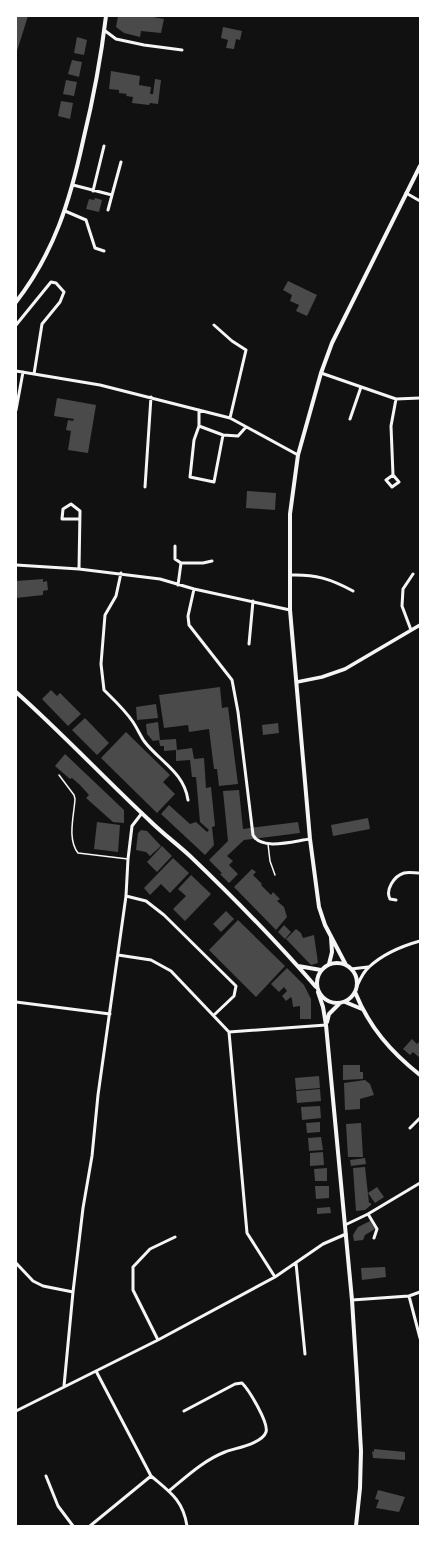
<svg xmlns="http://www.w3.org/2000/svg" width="436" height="1542" viewBox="0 0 436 1542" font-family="Poppins,sans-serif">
<rect width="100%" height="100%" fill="#111"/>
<path fill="#4a4a4a" d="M16 16H28L16 54Z
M118 16H147L164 19 161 33 141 31 140 37 124 33 116 27Z
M223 27 242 31 240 40 236 39 234 49 226 48 228 40 221 38Z
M77 37 87 40 84 55 74 53Z
M72 60 82 62 79 77 68 74Z
M111 71 140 76 139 85 151 87 150 94H153L155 79 161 80 158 104 150 103 149 105 132 103 133 97 126 96 127 94 119 93V90L109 89Z
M66 80 77 82 74 96 63 94Z
M61 101 73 103 70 119 58 116Z
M95 198 102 200 99 212 86 209 89 199 94 200Z
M288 281 317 295 307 316 296 311 299 305 290 301 292 295 283 290Z
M57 398 96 405 88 453 68 450 71 431 66 430 68 420 73 421 74 419 54 416Z
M247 491 276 493 275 510 246 508Z
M43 579V582L47 581 48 590 43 591V595L16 598V581Z
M220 687 222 708 228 707 238 784 219 786 217 769H214L209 729 189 732 188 725 164 728 159 695Z
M51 690 57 696 60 693 81 714 68 726 42 699Z
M156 704 158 718 137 720 136 707Z
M85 718 109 743 97 755 72 730Z
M158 722 160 740 153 741 147 734 146 724Z
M278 723 279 733 263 735 262 725Z
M126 732 170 775 163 782 175 794 157 813 101 758Z
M176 739 177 750 192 748 194 759 204 758 206 788 211 787 215 826 212 827 214 845 205 855 161 814 169 805 190 824 196 822 207 832 209 830 200 822 196 777H192L190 760 176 761V750L164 751V746H160L159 740Z
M65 754 124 810V823L113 822 86 798 89 795 80 785 72 778 70 779 55 766Z
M239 790 243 829 298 822 300 833 244 840 227 856 233 861 229 865 238 874 229 883 220 874 222 873 209 860 228 841 223 791Z
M368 818 370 829 333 836 331 825Z
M97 822 120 825 118 852 94 849Z
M141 830 147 831 161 846 150 856 146 852 136 850 138 833Z
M162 846 172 856 157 872 147 862Z
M173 858 189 873 170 893 161 884 150 895 144 888Z
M252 869 256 872 253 875 262 884 261 885 271 895 273 892 280 899 277 901 284 907 287 917 276 930 234 887Z
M191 875 211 894 185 921 173 909 186 896 178 889Z
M226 911 234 919 221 932 213 924Z
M238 920 285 966 256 997 209 950Z
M284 925 291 932 285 939 278 932Z
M296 929 301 933 303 938 314 935 318 963 311 965 286 939Z
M287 968 304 985 311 999V1019H300V1006L293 1007 292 999 291 997 286 1001 282 996 287 991 284 987 279 992 271 984Z
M412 1039 417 1044 420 1041V1058L413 1052 410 1055 403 1049Z
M343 1065H360V1072H363V1079L343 1080Z
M319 1076 320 1088 296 1090 295 1078Z
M365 1080 370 1084 374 1095 360 1099V1109L345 1110 344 1083Z
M320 1089 321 1101 297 1103 296 1091Z
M320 1106 321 1118 302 1120 301 1107Z
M320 1122V1132L307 1133 306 1123Z
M361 1123 363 1157H348L346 1124Z
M321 1137 323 1150 309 1151 308 1138Z
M323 1152 324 1165 310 1166V1153Z
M365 1158 366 1164 351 1166 350 1160Z
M365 1167 369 1203H371V1205L365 1210 356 1211 353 1168Z
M327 1168V1181H315L314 1169Z
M315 1186H329V1198L316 1199Z
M377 1187 384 1197 375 1203 368 1193Z
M330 1207 331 1213 317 1214V1208Z
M370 1221 375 1229 365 1235 363 1240 354 1241 353 1235 358 1227Z
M385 1267 386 1277 362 1280 361 1268Z
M374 1449 405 1452V1460L373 1458 372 1451 374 1452Z
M378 1490 405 1497 399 1512 376 1508 379 1500 375 1499Z"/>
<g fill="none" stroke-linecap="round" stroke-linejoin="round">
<path stroke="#f5f5f5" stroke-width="1.5" d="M59 775 74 795 75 799C74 816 67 839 78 853L128 859
M268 844 270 861 275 875"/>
<path stroke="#f5f5f5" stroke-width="3" d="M104 30 116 39 144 45 182 50
M73 185 112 195 121 162
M93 191 104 146
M406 193 420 201
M108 210 112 195
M65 211 86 220 95 248 104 251
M16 325 51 282 56 283 64 292 60 302 42 324 34 374
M214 325 232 341 246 350 230 418
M16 371 100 385 230 418 298 455
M321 373 396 399 420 398
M16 410 23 372
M199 410V426L223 435 238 436 246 427
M350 419 361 387
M199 426 194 440 190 477 214 482 223 435
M393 475 391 426 396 399
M393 475 399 482 392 487 386 480Z
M145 487 151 397
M175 546V559L181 563
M16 565 79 569 160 579 194 589 290 610
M79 569 80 511 71 504 63 509 62 519H79
M121 573 116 596 105 615 101 664 104 690C114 700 125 710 133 722 137 728 140 735 144 741 159 761 184 772 188 800
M290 575C315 574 331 579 353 591
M178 585 181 563H203L212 561
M194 589 188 616 189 625 232 680 238 712 253 835C261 851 294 841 310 839
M411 630 402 606 403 589 413 574
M249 644 253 601
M126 896 146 901 164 915 236 986 234 996 214 1015
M396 900 390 899C385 890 394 876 404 873 408 872 415 873 420 873
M118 955 151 960 171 971 229 1032 247 1233 275 1277
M351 969 368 967
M357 986C360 979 363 972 369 967 383 954 402 946 420 941
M16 1002 110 1014
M229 1032 326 1025
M410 1128 420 1118
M368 1214 377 1229 374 1238
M345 1225 368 1214 420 1183
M16 1263 33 1281 43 1286 73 1292
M296 1263 305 1354
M409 1296 420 1338
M352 1300 409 1296 420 1292
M158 1340 133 1290V1267L150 1249 175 1237
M64 1386 73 1292 83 1208 92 1156 98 1095 126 896 128 859 132 826 142 813
M16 1411 158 1340 275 1277 323 1244 346 1234
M46 1476 58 1506 73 1526
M151 1476C170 1492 183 1500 187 1526
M169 1491C186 1477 204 1460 225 1452 235 1448 262 1444 266 1432 269 1423 249 1390 242 1383L235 1384 184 1411
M90 1526 151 1476 96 1371"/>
<path stroke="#f5f5f5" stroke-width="3.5" d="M297 682 322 677 345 669 420 625"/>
<path stroke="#f5f5f5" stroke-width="4" d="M16 302C54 253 70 201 83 141 93 100 101 58 106 16
M16 692C62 733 104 778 149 820 162 833 177 844 190 856 234 898 277 942 316 987
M317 983a20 20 0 1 1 40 0a20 20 0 1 1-40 0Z
M329 964 332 952 331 937
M346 965 325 925 319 907 310 839 290 610V514L298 455 321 373 332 343 420 166
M298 966 321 970
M318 992 323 1007 326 1025 352 1300 357 1379 361 1451 360 1488 356 1526
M355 992C369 1027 391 1052 420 1075
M345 1002 362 1009
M327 1022 329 1014 339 1004"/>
</g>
<rect width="436" height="1542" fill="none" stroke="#ffffff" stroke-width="34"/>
</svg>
